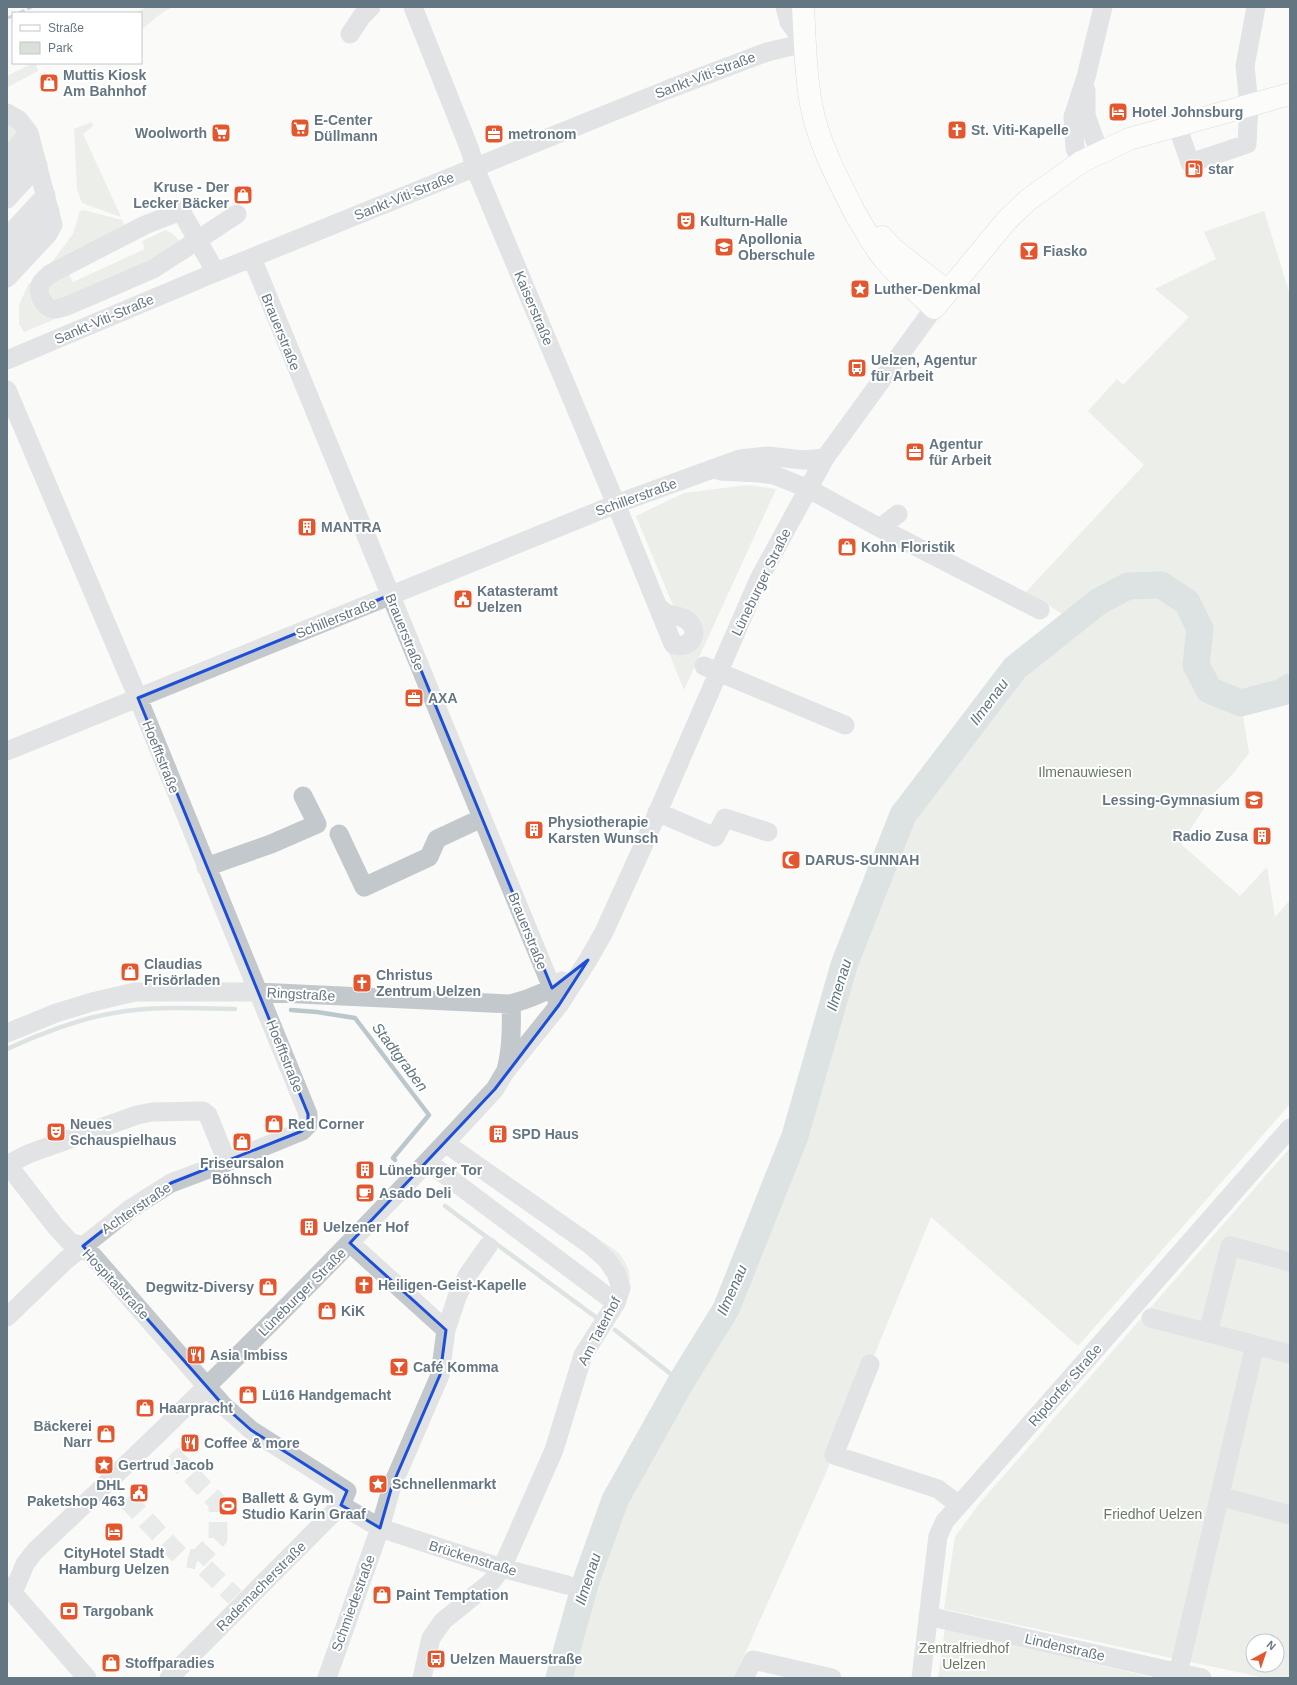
<svg xmlns="http://www.w3.org/2000/svg" width="1297" height="1685" viewBox="0 0 1297 1685" font-family="Arial,sans-serif">
<rect width="100%" height="100%" fill="#fafaf8"/>
<path fill="#dadfd7" fill-rule="evenodd" d="M147 7H173L163 12 141 30V13H135Z
M33 63H36L38 71 8 87 7 90V76Z
M7 121 12 124 17 134 7 145Z
M92 122 93 126 83 134 121 217 82 203 77 189 74 129Z
M83 210 122 220 126 229 44 274 55 319 24 332 19 324V305L28 285 52 262 73 234 80 211Z
M1264 211 1290 295V687L1283 692 1241 703 1249 753 1232 775 1213 794 1181 844 1240 896 1267 867 1275 917 1290 900V1104L1078 1346 931 1217 825 1475 734 1678H548L573 1593 615 1488 654 1432 681 1382 727 1306 795 1136 844 965 903 815 1015 668 1074 621 1026 592 1144 465 1088 411 1117 379 1123 385 1189 317 1155 289 1216 259 1204 232Z
M166 230 174 235 179 241 153 261 58 302 51 296 49 289 54 281 68 273 73 282 145 249 142 241Z
M748 485 776 489 684 690 667 648 689 629 672 603 636 516 684 493Z
M1290 1148V1678H1265L944 1609 955 1537 979 1504ZM1253 1641H1277V1665H1253Z
M528 1190 619 1253C626 1263 632 1272 629 1284L623 1287Z
M945 1628 1154 1678H938Z"/>
<g fill="none" stroke-linecap="round" stroke-linejoin="round">
<path stroke="#bbc7cb" stroke-width="4.5" d="M291 1010 317 1012 355 1018 429 1115 393 1158 395 1160
M7 1049C37 1035 81 1018 114 1013 154 1006 195 1008 235 1009
M445 1206 488 1238
M495 1243 597 1318
M615 1330 681 1382"/>
<path stroke="#bbc7cb" stroke-width="27" d="M559 1678 586 1581 615 1500 681 1382 726 1309 795 1136 844 965 903 815 1015 668 1098 602 1128 586 1161 585 1187 602 1200 629 1196 665 1209 690 1241 703 1283 692 1290 687"/>
<path stroke="#d5d9db" stroke-width="19" stroke-dasharray="19 10" stroke-linecap="butt" d="M171 1454 218 1503V1538L197 1560 235 1597
M126 1499 180 1556 197 1560"/>
<g stroke="#b5babe" stroke-width="23">
<path id="major" d="M803 7C805 39 805 72 811 104 818 142 837 178 855 213 864 228 873 245 884 259 899 276 917 292 934 308L1007 220 1028 200 1081 162 1129 139 1290 94
M882 237 893 249 947 291"/>
</g>
<path stroke="#c3c8cc" stroke-width="19" d="M413 7 470 150 475 168 616 504 673 644C692 651 701 631 687 620 681 616 672 616 666 613 663 611 661 609 658 607
M350 34 362 16 371 7
M1086 90V115L1094 138 1101 152
M7 113 19 120 29 133 53 225 48 234 7 278
M1177 125 1190 163 1247 144 1249 105 1245 66 1256 7
M7 158 29 133
M1081 162 1075 148 1073 117 1086 77 1103 7
M7 178 34 151
M7 199 38 165
M7 237 46 195
M181 251 153 269 67 306C63 307 58 309 54 309 44 308 36 292 41 283 43 280 47 277 50 274L145 225 181 211 210 262 214 273
M7 258 50 211
M252 258 559 1005
M7 360 214 273 669 89 767 52 805 43 789 22 785 7
M7 390 138 698 308 1114V1125L302 1131 227 1162 171 1183 130 1209 66 1260 7 1317
M720 471 759 473 774 475 809 489 880 528 1040 610
M880 528 898 514
M704 666 845 725
M7 751 616 504 740 459 768 456 803 460 825 458
M657 812 715 837 725 818 768 832
M339 834 364 887 429 857 437 839 482 818
M206 867 271 844 317 824 303 796
M7 1033 56 1013 92 1002 135 992H258L511 1004C529 999 546 993 562 981
M506 1070C512 1048 512 1026 511 1004
M428 1162 616 1303
M7 1165 28 1154 137 1115 152 1112 203 1111 208 1115 227 1162
M8 1165 56 1227 70 1242 83 1246 94 1257 223 1405 251 1430 347 1491 341 1505 169 1678
M350 1243 446 1330
M1151 1318 1290 1354
M1208 1333 1230 1246 1290 1262
M870 1364 834 1455 938 1489 959 1505
M1219 1496 1290 1515
M341 1505 380 1528 502 1568 567 1585
M7 1586 87 1678
M13 1593 25 1564 35 1551C194 1402 348 1249 495 1089L505 1072 559 1005 588 960 604 932 643 846 759 579 825 458 934 308
M928 1616 1202 1678
M327 1678 380 1528 392 1486 440 1375 446 1330 457 1297 467 1276 488 1246
M422 1678 431 1638 443 1621 492 1581 502 1568 554 1450 583 1355 616 1303 621 1288 616 1273 607 1260 589 1244 445 1143
M744 1678 753 1660 832 1678
M921 1678 938 1536 945 1521 1290 1128
M1177 1678 1255 1345"/>
<use href="#major" stroke="#fff" stroke-width="22"/>
<path stroke="#a2aab0" stroke-width="3" stroke-dasharray="6 3" stroke-linecap="butt" d="M19 13 32 7
M7 18 13 16"/>
<path stroke="#c3c8cc" stroke-width="19" d="M181 251 237 214"/>
</g>
<path d="M0 0H1297V1685H0ZM390 595 552 988 588 960 559 1005 495 1089 350 1243 446 1330 440 1375 392 1486 380 1528 341 1505 347 1491 251 1430 223 1405 83 1246 130 1209 171 1183 302 1131 308 1125V1114L138 698Z" fill="#fafaf8" fill-opacity=".55" fill-rule="evenodd"/>
<path fill="none" stroke="#1d4ed8" stroke-width="3" stroke-linejoin="round" d="M390 595 552 988 588 960 559 1005 495 1089 350 1243 446 1330 440 1375 392 1486 380 1528 341 1505 347 1491 251 1430 223 1405 83 1246 130 1209 171 1183 302 1131 308 1125V1114L138 698Z"/>
<defs>
<g id="shop-square" transform="scale(1)"><rect x="-9" y="-9" width="18" height="18" rx="4" fill="#e4572e" stroke="#fff"/><path d="M-5-2.5h2.3a2.7 3.5 0 0 1 5.4 0H5L5.5 6h-11ZM-1.5-2.5h3a1.5 2.3 0 0 0-3 0Z" fill="#fff"/></g>
<g id="hotel-square" transform="scale(1)"><rect x="-9" y="-9" width="18" height="18" rx="4" fill="#e4572e" stroke="#fff"/><path d="M-6-4.5h1.5V1H6V5H4.5V3h-9V5H-6ZM-4 0a1.8 1.8 0 1 1 3.6 0ZM.5 0V-2.5h3Q6-2.5 6 0Z" fill="#fff"/></g>
<g id="supermarket-square" transform="scale(1)"><rect x="-9" y="-9" width="18" height="18" rx="4" fill="#e4572e" stroke="#fff"/><path d="M-6-5.5h2.5l.6 2H6L4.5 2H-2.5L-4.4-4H-6ZM-1.5 3.2a1.3 1.3 0 1 0 .1 0ZM3 3.2a1.3 1.3 0 1 0 .1 0Z" fill="#fff"/></g>
<g id="church-square" transform="scale(1)"><rect x="-9" y="-9" width="18" height="18" rx="4" fill="#e4572e" stroke="#fff"/><path d="M-1.2-6h2.4v3.5h3.3v2.4h-3.3V6h-2.4V-.1h-3.3v-2.4h3.3Z" fill="#fff"/></g>
<g id="office-square" transform="scale(1)"><rect x="-9" y="-9" width="18" height="18" rx="4" fill="#e4572e" stroke="#fff"/><path d="M-6-3h4V-5.5h4V-3h4V5H-6ZM-1-4.5V-3h2v-1.5ZM-6 0V1H6V0Z" fill="#fff"/></g>
<g id="fuel-square" transform="scale(1)"><rect x="-9" y="-9" width="18" height="18" rx="4" fill="#e4572e" stroke="#fff"/><path d="M-5.5-6h7V0h2V4h1.3V-2.5L3-4.5l.8-.8L6-3V5H2.5V1h-1V6h-7ZM-4.2-4.7v3.2H.2V-4.7Z" fill="#fff"/></g>
<g id="theatre-square" transform="scale(1)"><rect x="-9" y="-9" width="18" height="18" rx="4" fill="#e4572e" stroke="#fff"/><path d="M-5-5.5Q0-4 5-5.5V0Q5 5 0 6Q-5 5-5 0ZM-3.3-2.5H-1v1.5H-3.3ZM1-2.5H3.3v1.5H1ZM-2.8 1Q0 5.5 2.8 1Z" fill="#fff"/></g>
<g id="school-square" transform="scale(1)"><rect x="-9" y="-9" width="18" height="18" rx="4" fill="#e4572e" stroke="#fff"/><path d="M0-5L7-2L0 1L-7-2ZM-4 1L0 2.5L4 1V4Q0 6-4 4Z" fill="#fff"/></g>
<g id="bar-square" transform="scale(1)"><rect x="-9" y="-9" width="18" height="18" rx="4" fill="#e4572e" stroke="#fff"/><path d="M-6-5H6L.8 .8V4.5H3.5V6h-7V4.5H-.8V.8Z" fill="#fff"/></g>
<g id="sight-square" transform="scale(1)"><rect x="-9" y="-9" width="18" height="18" rx="4" fill="#e4572e" stroke="#fff"/><path d="M0-6L1.8-2.2L6-1.7L2.9 1.2L3.7 5.4L0 3.3L-3.7 5.4L-2.9 1.2L-6-1.7L-1.8-2.2Z" fill="#fff"/></g>
<g id="bus-square" transform="scale(1)"><rect x="-9" y="-9" width="18" height="18" rx="4" fill="#e4572e" stroke="#fff"/><path d="M-5-6H5V4H4V6H2V4H-2V6H-4V4H-5ZM-3.5-4V0h7V-4ZM-3.5 1.2v1.5H-2V1.2ZM2 1.2v1.5H3.5V1.2Z" fill="#fff"/></g>
<g id="building-square" transform="scale(1)"><rect x="-9" y="-9" width="18" height="18" rx="4" fill="#e4572e" stroke="#fff"/><path d="M-4-6H4V6H1V3H-1V6H-4ZM-2.5-4.3h1.7v1.8h-1.7ZM.8-4.3h1.7v1.8H.8ZM-2.5-1h1.7V.8h-1.7ZM.8-1h1.7V.8H.8Z" fill="#fff"/></g>
<g id="civic-square" transform="scale(1)"><rect x="-9" y="-9" width="18" height="18" rx="4" fill="#e4572e" stroke="#fff"/><path d="M-.6-6.5H3V-4.5H.6V-3L4-1V1h2V6H-6V1h2V-1L-.6-3ZM-1.2 2.5V6h2.4V2.5Z" fill="#fff"/></g>
<g id="mosque-square" transform="scale(1)"><rect x="-9" y="-9" width="18" height="18" rx="4" fill="#e4572e" stroke="#fff"/><path d="M3.5-4.9A6 6 0 1 0 3.5 4.9A5 5 0 1 1 3.5-4.9Z" fill="#fff"/></g>
<g id="cafe-square" transform="scale(1)"><rect x="-9" y="-9" width="18" height="18" rx="4" fill="#e4572e" stroke="#fff"/><path d="M-5.5-4.5H6V0H3Q3 3.5 0 3.5H-2.5Q-5.5 3.5-5.5 0ZM3-3.2v2h1.7v-2ZM-6 4.5H4V6H-6Z" fill="#fff"/></g>
<g id="restaurant-square" transform="scale(1)"><rect x="-9" y="-9" width="18" height="18" rx="4" fill="#e4572e" stroke="#fff"/><path d="M-5-6h1v4h1v-4h1v4h1v-4h1v5L-1.5 .5V6h-2V.5L-5-1ZM5-6V6H3V1.5H1.5Q1.5-4 5-6Z" fill="#fff"/></g>
<g id="stadium-square" transform="scale(1)"><rect x="-9" y="-9" width="18" height="18" rx="4" fill="#e4572e" stroke="#fff"/><path d="M0-5a6.5 5 0 1 0 0 10a6.5 5 0 1 0 0-10ZM-3.5-1.8h7v3.6h-7Z" fill="#fff"/></g>
<g id="bank-square" transform="scale(1)"><rect x="-9" y="-9" width="18" height="18" rx="4" fill="#e4572e" stroke="#fff"/><path d="M-6-4H6V4H-6ZM0-2.3a2.3 2.3 0 1 0 0 4.6a2.3 2.3 0 1 0 0-4.6Z" fill="#fff"/></g>
</defs>
<g fill-rule="evenodd">
<use href="#shop-square" x="49" y="83"/>
<use href="#hotel-square" x="1118" y="112"/>
<use href="#supermarket-square" x="300" y="128"/>
<use href="#church-square" x="957" y="130"/>
<use href="#supermarket-square" x="221" y="133"/>
<use href="#office-square" x="494" y="134"/>
<use href="#fuel-square" x="1194" y="169"/>
<use href="#shop-square" x="243" y="195"/>
<use href="#theatre-square" x="686" y="221"/>
<use href="#school-square" x="724" y="247"/>
<use href="#bar-square" x="1029" y="251"/>
<use href="#sight-square" x="860" y="289"/>
<use href="#bus-square" x="857" y="368"/>
<use href="#office-square" x="915" y="452"/>
<use href="#building-square" x="307" y="527"/>
<use href="#shop-square" x="847" y="547"/>
<use href="#civic-square" x="463" y="599"/>
<use href="#office-square" x="414" y="698"/>
<use href="#school-square" x="1254" y="800"/>
<use href="#building-square" x="534" y="830"/>
<use href="#building-square" x="1262" y="836"/>
<use href="#mosque-square" x="791" y="860"/>
<use href="#shop-square" x="130" y="972"/>
<use href="#church-square" x="362" y="983"/>
<use href="#shop-square" x="274" y="1124"/>
<use href="#theatre-square" x="56" y="1132"/>
<use href="#building-square" x="498" y="1134"/>
<use href="#shop-square" x="242" y="1142"/>
<use href="#building-square" x="365" y="1170"/>
<use href="#cafe-square" x="365" y="1193"/>
<use href="#building-square" x="309" y="1227"/>
<use href="#church-square" x="364" y="1285"/>
<use href="#shop-square" x="268" y="1287"/>
<use href="#shop-square" x="327" y="1311"/>
<use href="#restaurant-square" x="196" y="1355"/>
<use href="#bar-square" x="399" y="1367"/>
<use href="#shop-square" x="248" y="1395"/>
<use href="#shop-square" x="145" y="1408"/>
<use href="#shop-square" x="106" y="1434"/>
<use href="#restaurant-square" x="190" y="1443"/>
<use href="#sight-square" x="104" y="1465"/>
<use href="#sight-square" x="378" y="1484"/>
<use href="#civic-square" x="139" y="1493"/>
<use href="#stadium-square" x="228" y="1506"/>
<use href="#hotel-square" x="114" y="1532"/>
<use href="#shop-square" x="382" y="1595"/>
<use href="#bank-square" x="69" y="1611"/>
<use href="#bus-square" x="436" y="1659"/>
<use href="#shop-square" x="111" y="1663"/>
</g>
<g text-anchor="middle" stroke-width="4" stroke-linejoin="round" paint-order="stroke">
<g font-size="14" font-weight="bold" fill="#657683" stroke="#fff" text-anchor="start">
<text x="63" y="80">Muttis Kiosk<tspan x="63" dy="16">Am Bahnhof</tspan></text>
<text x="1132" y="117">Hotel Johnsburg</text>
<text x="314" y="125">E-Center<tspan x="314" dy="16">Düllmann</tspan></text>
<text x="971" y="135">St. Viti-Kapelle</text>
<text x="207" y="138" text-anchor="end">Woolworth</text>
<text x="508" y="139">metronom</text>
<text x="1208" y="174">star</text>
<text x="229" y="192" text-anchor="end">Kruse - Der<tspan x="229" dy="16">Lecker Bäcker</tspan></text>
<text x="700" y="226">Kulturn-Halle</text>
<text x="738" y="244">Apollonia<tspan x="738" dy="16">Oberschule</tspan></text>
<text x="1043" y="256">Fiasko</text>
<text x="874" y="294">Luther-Denkmal</text>
<text x="871" y="365">Uelzen, Agentur<tspan x="871" dy="16">für Arbeit</tspan></text>
<text x="929" y="449">Agentur<tspan x="929" dy="16">für Arbeit</tspan></text>
<text x="321" y="532">MANTRA</text>
<text x="861" y="552">Kohn Floristik</text>
<text x="477" y="596">Katasteramt<tspan x="477" dy="16">Uelzen</tspan></text>
<text x="428" y="703">AXA</text>
<text x="1240" y="805" text-anchor="end">Lessing-Gymnasium</text>
<text x="548" y="827">Physiotherapie<tspan x="548" dy="16">Karsten Wunsch</tspan></text>
<text x="1248" y="841" text-anchor="end">Radio Zusa</text>
<text x="805" y="865">DARUS-SUNNAH</text>
<text x="144" y="969">Claudias<tspan x="144" dy="16">Frisörladen</tspan></text>
<text x="376" y="980">Christus<tspan x="376" dy="16">Zentrum Uelzen</tspan></text>
<text x="70" y="1129">Neues<tspan x="70" dy="16">Schauspielhaus</tspan></text>
<text x="288" y="1129">Red Corner</text>
<text x="512" y="1139">SPD Haus</text>
<text x="242" y="1168" text-anchor="middle">Friseursalon<tspan x="242" dy="16">Böhnsch</tspan></text>
<text x="379" y="1175">Lüneburger Tor</text>
<text x="379" y="1198">Asado Deli</text>
<text x="323" y="1232">Uelzener Hof</text>
<text x="378" y="1290">Heiligen-Geist-Kapelle</text>
<text x="254" y="1292" text-anchor="end">Degwitz-Diversy</text>
<text x="341" y="1316">KiK</text>
<text x="210" y="1360">Asia Imbiss</text>
<text x="413" y="1372">Café Komma</text>
<text x="262" y="1400">Lü16 Handgemacht</text>
<text x="159" y="1413">Haarpracht</text>
<text x="92" y="1431" text-anchor="end">Bäckerei<tspan x="92" dy="16">Narr</tspan></text>
<text x="204" y="1448">Coffee &amp; more</text>
<text x="118" y="1470">Gertrud Jacob</text>
<text x="392" y="1489">Schnellenmarkt</text>
<text x="125" y="1490" text-anchor="end">DHL<tspan x="125" dy="16">Paketshop 463</tspan></text>
<text x="242" y="1503">Ballett &amp; Gym<tspan x="242" dy="16">Studio Karin Graaf</tspan></text>
<text x="114" y="1558" text-anchor="middle">CityHotel Stadt<tspan x="114" dy="16">Hamburg Uelzen</tspan></text>
<text x="396" y="1600">Paint Temptation</text>
<text x="83" y="1616">Targobank</text>
<text x="450" y="1664">Uelzen Mauerstraße</text>
<text x="125" y="1668">Stoffparadies</text>
</g>
<g font-size="14" fill="#657683" stroke="#fff">
<text transform="translate(705 75) rotate(-21)" y="5">Sankt-Viti-Straße</text>
<text transform="translate(404 196) rotate(-22)" y="5">Sankt-Viti-Straße</text>
<text transform="translate(534 308) rotate(67)" y="5">Kaiserstraße</text>
<text transform="translate(104 319) rotate(-23)" y="5">Sankt-Viti-Straße</text>
<text transform="translate(281 332) rotate(68)" y="5">Brauerstraße</text>
<text transform="translate(636 497) rotate(-20)" y="5">Schillerstraße</text>
<text transform="translate(761 582) rotate(-64)" y="5">Lüneburger Straße</text>
<text transform="translate(336 618) rotate(-22)" y="5">Schillerstraße</text>
<text transform="translate(405 632) rotate(68)" y="5">Brauerstraße</text>
<text transform="translate(161 757) rotate(68)" y="5">Hoefftstraße</text>
<text transform="translate(528 931) rotate(68)" y="5">Brauerstraße</text>
<text transform="translate(301 994) rotate(3)" y="5">Ringstraße</text>
<text transform="translate(285 1056) rotate(68)" y="5">Hoefftstraße</text>
<text transform="translate(136 1208) rotate(-34)" y="5">Achterstraße</text>
<text transform="translate(116 1284) rotate(47)" y="5">Hospitalstraße</text>
<text transform="translate(302 1292) rotate(-45)" y="5">Lüneburger Straße</text>
<text transform="translate(599 1331) rotate(-62)" y="5">Am Taterhof</text>
<text transform="translate(1065 1385) rotate(-49)" y="5">Ripdorfer Straße</text>
<text transform="translate(473 1558) rotate(17)" y="5">Brückenstraße</text>
<text transform="translate(261 1586) rotate(-45)" y="5">Rademacherstraße</text>
<text transform="translate(353 1603) rotate(-70)" y="5">Schmiedestraße</text>
<text transform="translate(1065 1647) rotate(13)" y="5">Lindenstraße</text>
</g>
<g font-size="14" fill="#687a64" stroke="#fff">
<text x="1085" y="777">Ilmenauwiesen</text>
<text x="1153" y="1519">Friedhof Uelzen</text>
<text x="964" y="1653">Zentralfriedhof<tspan x="964" dy="16">Uelzen</tspan></text>
</g>
<g font-size="15" font-style="italic" fill="#60757c" stroke="#fff">
<text transform="translate(989 702) rotate(-53)" y="5">Ilmenau</text>
<text transform="translate(839 985) rotate(-73)" y="5">Ilmenau</text>
<text transform="translate(400 1057) rotate(53)" y="5">Stadtgraben</text>
<text transform="translate(732 1290) rotate(-66)" y="5">Ilmenau</text>
<text transform="translate(588 1579) rotate(-72)" y="5">Ilmenau</text>
</g>
</g>
<rect width="1297" height="1685" fill="none" stroke="#657683" stroke-width="16"/>
<rect x="12" y="12" width="130" height="52" fill="#ffffff" stroke="#c1c8cd"/>
<rect x="20" y="25" width="20" height="6" fill="#ffffff" stroke="#c1c8cd"/>
<text x="48" y="32" font-size="12" fill="#657683">Straße</text>
<rect x="20" y="42" width="20" height="12" fill="#dadfd7" stroke="#c1c8cd"/>
<text x="48" y="52" font-size="12" fill="#657683">Park</text>
<g transform="translate(1265 1653) rotate(40)"><circle r="19" fill="#ffffff" stroke="#c1c8cd"/>
<path d="M0-3L7 15L0 10L-7 15Z" fill="#e4572e"/>
<text y="-6" font-size="11" font-weight="bold" text-anchor="middle" fill="#657683">N</text>
</g>
</svg>
